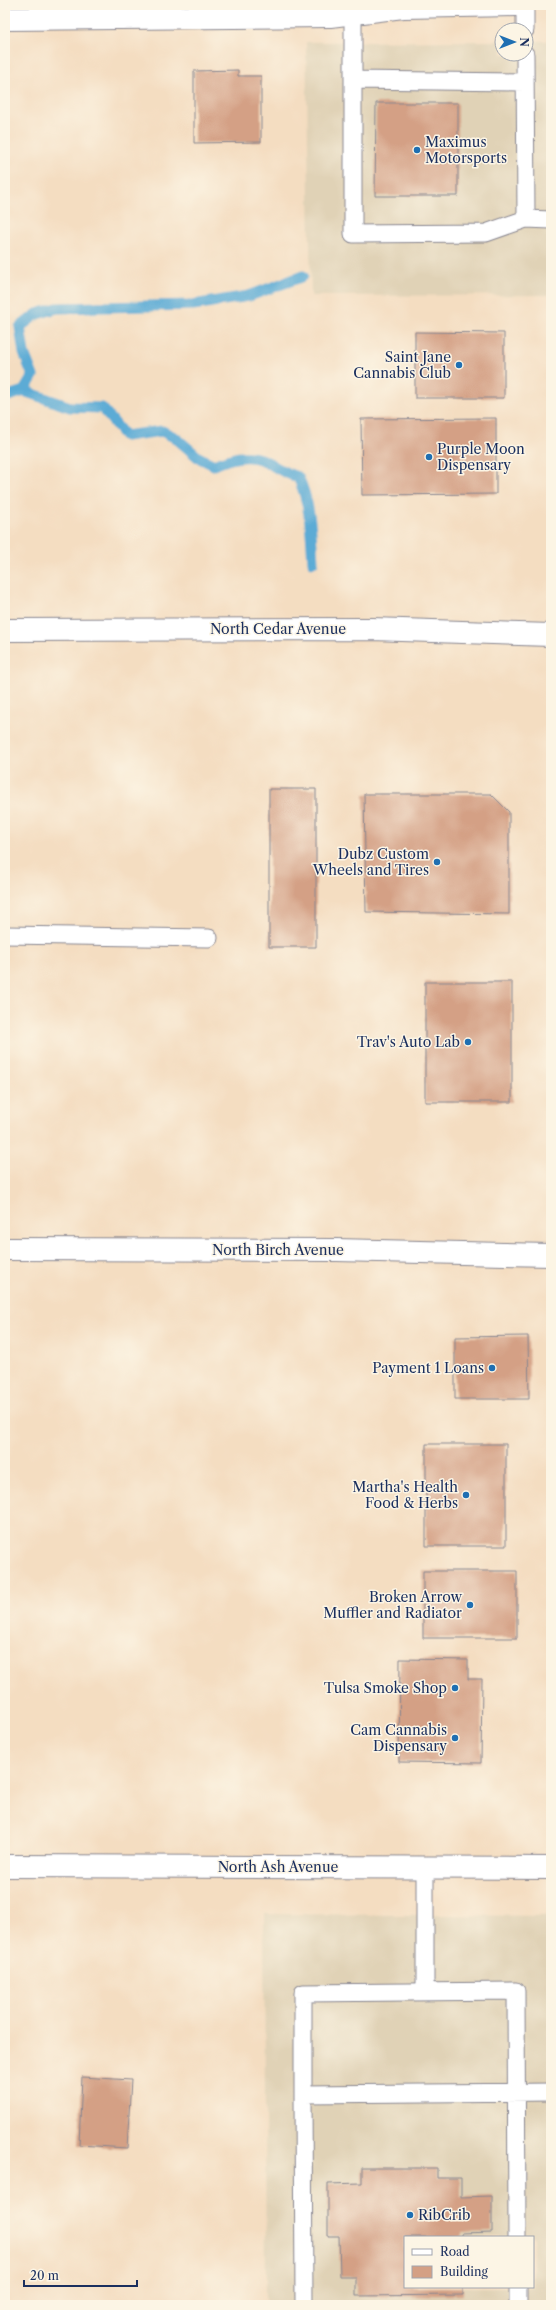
<svg xmlns="http://www.w3.org/2000/svg" width="556" height="2310" viewBox="0 0 556 2310" font-family="'Libre Caslon Text',serif">
<rect width="100%" height="100%" fill="#fcf5e5"/>
<filter id="ink" filterUnits="userSpaceOnUse"><feTurbulence type="fractalNoise" baseFrequency=".025" numOctaves="2"/><feDisplacementMap in="SourceGraphic" scale="8" xChannelSelector="R" yChannelSelector="G"/><feConvolveMatrix kernelMatrix="1 2 1 2 8 2 1 2 1" color-interpolation-filters="sRGB"/></filter>
<filter id="wash" filterUnits="userSpaceOnUse"><feTurbulence type="fractalNoise" baseFrequency=".012" numOctaves="4" result="noise"/><feDisplacementMap in="SourceGraphic" scale="16" xChannelSelector="R" yChannelSelector="G"/><feGaussianBlur stdDeviation="0.9" result="paint"/><feColorMatrix in="noise" values="0 0 0 0 0 0 0 0 0 0 0 0 0 0 0 0 0 1.4 0 .05"/><feComposite in="paint" operator="in"/></filter>
<g filter="url(#wash)">
<rect width="100%" height="100%" fill="#f4ddc1"/>
<path fill="#e0d2b6" fill-rule="evenodd" d="M502 41V54H526V41H551V295L311 296 306 42Z
M264 1914 551 1916V2305H266ZM405 2237H533V2287H405Z"/>
<g fill="none" stroke-linecap="round" stroke-linejoin="round">
<path stroke="#5babd5" stroke-width="11" d="M24 391 70 407 102 408 125 436 162 431 176 438 198 457 214 465C230 458 247 453 263 460 275 466 285 474 298 477 311 504 311 533 313 562
M5 397 24 391 33 376 24 353 20 327 37 314 57 308 193 305 249 296 303 276"/>
</g>
<g id="blocks">
<path fill="#d4a085" d="M238 70V76H261V142L194 143V71Z
M376 103H458V196H375Z
M415 332 504 333V398H415Z
M496 418V494L362 495 361 419Z
M269 789H316V947H269Z
M364 794H491L509 812V914L366 912Z
M425 982H512V1102H425Z
M528 1336 529 1399H455V1337Z
M426 1444H506V1546H426Z
M423 1571H517V1638H423Z
M400 1659 468 1660V1679H482L481 1763 399 1762Z
M82 2077 131 2080 127 2148 79 2145Z
M362 2168H437V2178H461V2197L492 2196V2232L462 2233V2237H405V2287H463V2295L356 2296V2277H340L339 2236H328V2184L362 2183Z"/>
</g>
</g>
<g filter="url(#ink)">
<use href="#blocks" fill-opacity="0" stroke="#888690" stroke-width="1"/>
<g fill="none" stroke-linecap="round" stroke-linejoin="round">
<g stroke="#888690" stroke-width="19">
<path id="service" d="M525 5V30
M353 12V234L486 233 526 219 551 220
M525 54 526 219
M354 80 525 82
M5 935 209 938
M425 1868V1992
M303 2094V1993L516 1991 517 2237
M518 2287V2305
M304 2305 303 2094 551 2092"/>
</g>
<g stroke="#888690" stroke-width="24">
<path id="minor" d="M5 19 330 16 403 7 517 5
M5 630 372 629 551 635
M5 1249 336 1250 551 1255
M5 1866 551 1868"/>
</g>
<use href="#service" stroke="#fff" stroke-width="17"/>
<use href="#minor" stroke="#fff" stroke-width="22"/>
</g>
</g>
<g fill="#1f6fb2" stroke="#fcf5e5" stroke-width="1.5">
<circle cx="417" cy="150" r="4"/>
<circle cx="459" cy="365" r="4"/>
<circle cx="429" cy="457" r="4"/>
<circle cx="437" cy="862" r="4"/>
<circle cx="468" cy="1042" r="4"/>
<circle cx="492" cy="1368" r="4"/>
<circle cx="466" cy="1495" r="4"/>
<circle cx="470" cy="1605" r="4"/>
<circle cx="455" cy="1688" r="4"/>
<circle cx="455" cy="1738" r="4"/>
<circle cx="410" cy="2215" r="4"/>
</g>
<g text-anchor="middle" stroke-width="3" stroke-linejoin="round" paint-order="stroke">
<g font-size="14" fill="#1b2f5e" stroke="#fcf5e5" text-anchor="end">
<text x="425" y="147" text-anchor="start">Maximus<tspan x="425" dy="16">Motorsports</tspan></text>
<text x="451" y="362">Saint Jane<tspan x="451" dy="16">Cannabis Club</tspan></text>
<text x="437" y="454" text-anchor="start">Purple Moon<tspan x="437" dy="16">Dispensary</tspan></text>
<text x="429" y="859">Dubz Custom<tspan x="429" dy="16">Wheels and Tires</tspan></text>
<text x="460" y="1047">Trav's Auto Lab</text>
<text x="484" y="1373">Payment 1 Loans</text>
<text x="458" y="1492">Martha's Health<tspan x="458" dy="16">Food &amp; Herbs</tspan></text>
<text x="462" y="1602">Broken Arrow<tspan x="462" dy="16">Muffler and Radiator</tspan></text>
<text x="447" y="1693">Tulsa Smoke Shop</text>
<text x="447" y="1735">Cam Cannabis<tspan x="447" dy="16">Dispensary</tspan></text>
<text x="418" y="2220" text-anchor="start">RibCrib</text>
</g>
<g font-size="14" fill="#1b2f5e" stroke="#fcf5e5">
<text x="278" y="634">North Cedar Avenue</text>
<text x="278" y="1255">North Birch Avenue</text>
<text x="278" y="1872">North Ash Avenue</text>
</g>
</g>
<rect width="556" height="2310" fill="none" stroke="#fcf5e5" stroke-width="20"/>
<rect x="404" y="2236" width="130" height="52" fill="#fcf5e5" stroke="#a2a6af"/>
<rect x="412" y="2249" width="20" height="6" fill="#ffffff" stroke="#a2a6af"/>
<text x="440" y="2256" font-size="12" fill="#1b2f5e">Road</text>
<rect x="412" y="2266" width="20" height="12" fill="#d4a085" stroke="#a2a6af"/>
<text x="440" y="2276" font-size="12" fill="#1b2f5e">Building</text>
<g transform="translate(514 42) rotate(90)"><circle r="19" fill="#fcf5e5" stroke="#a2a6af"/>
<path d="M0-3L7 15L0 10L-7 15Z" fill="#1f6fb2"/>
<text y="-6" font-size="11" font-weight="bold" text-anchor="middle" fill="#1b2f5e">N</text>
</g>
<path d="M24 2280v6h113v-6" fill="none" stroke="#1b2f5e" stroke-width="2"/>
<text x="30" y="2280" font-size="12" fill="#1b2f5e" stroke="#fcf5e5" stroke-width="3" paint-order="stroke">20 m</text>
</svg>
